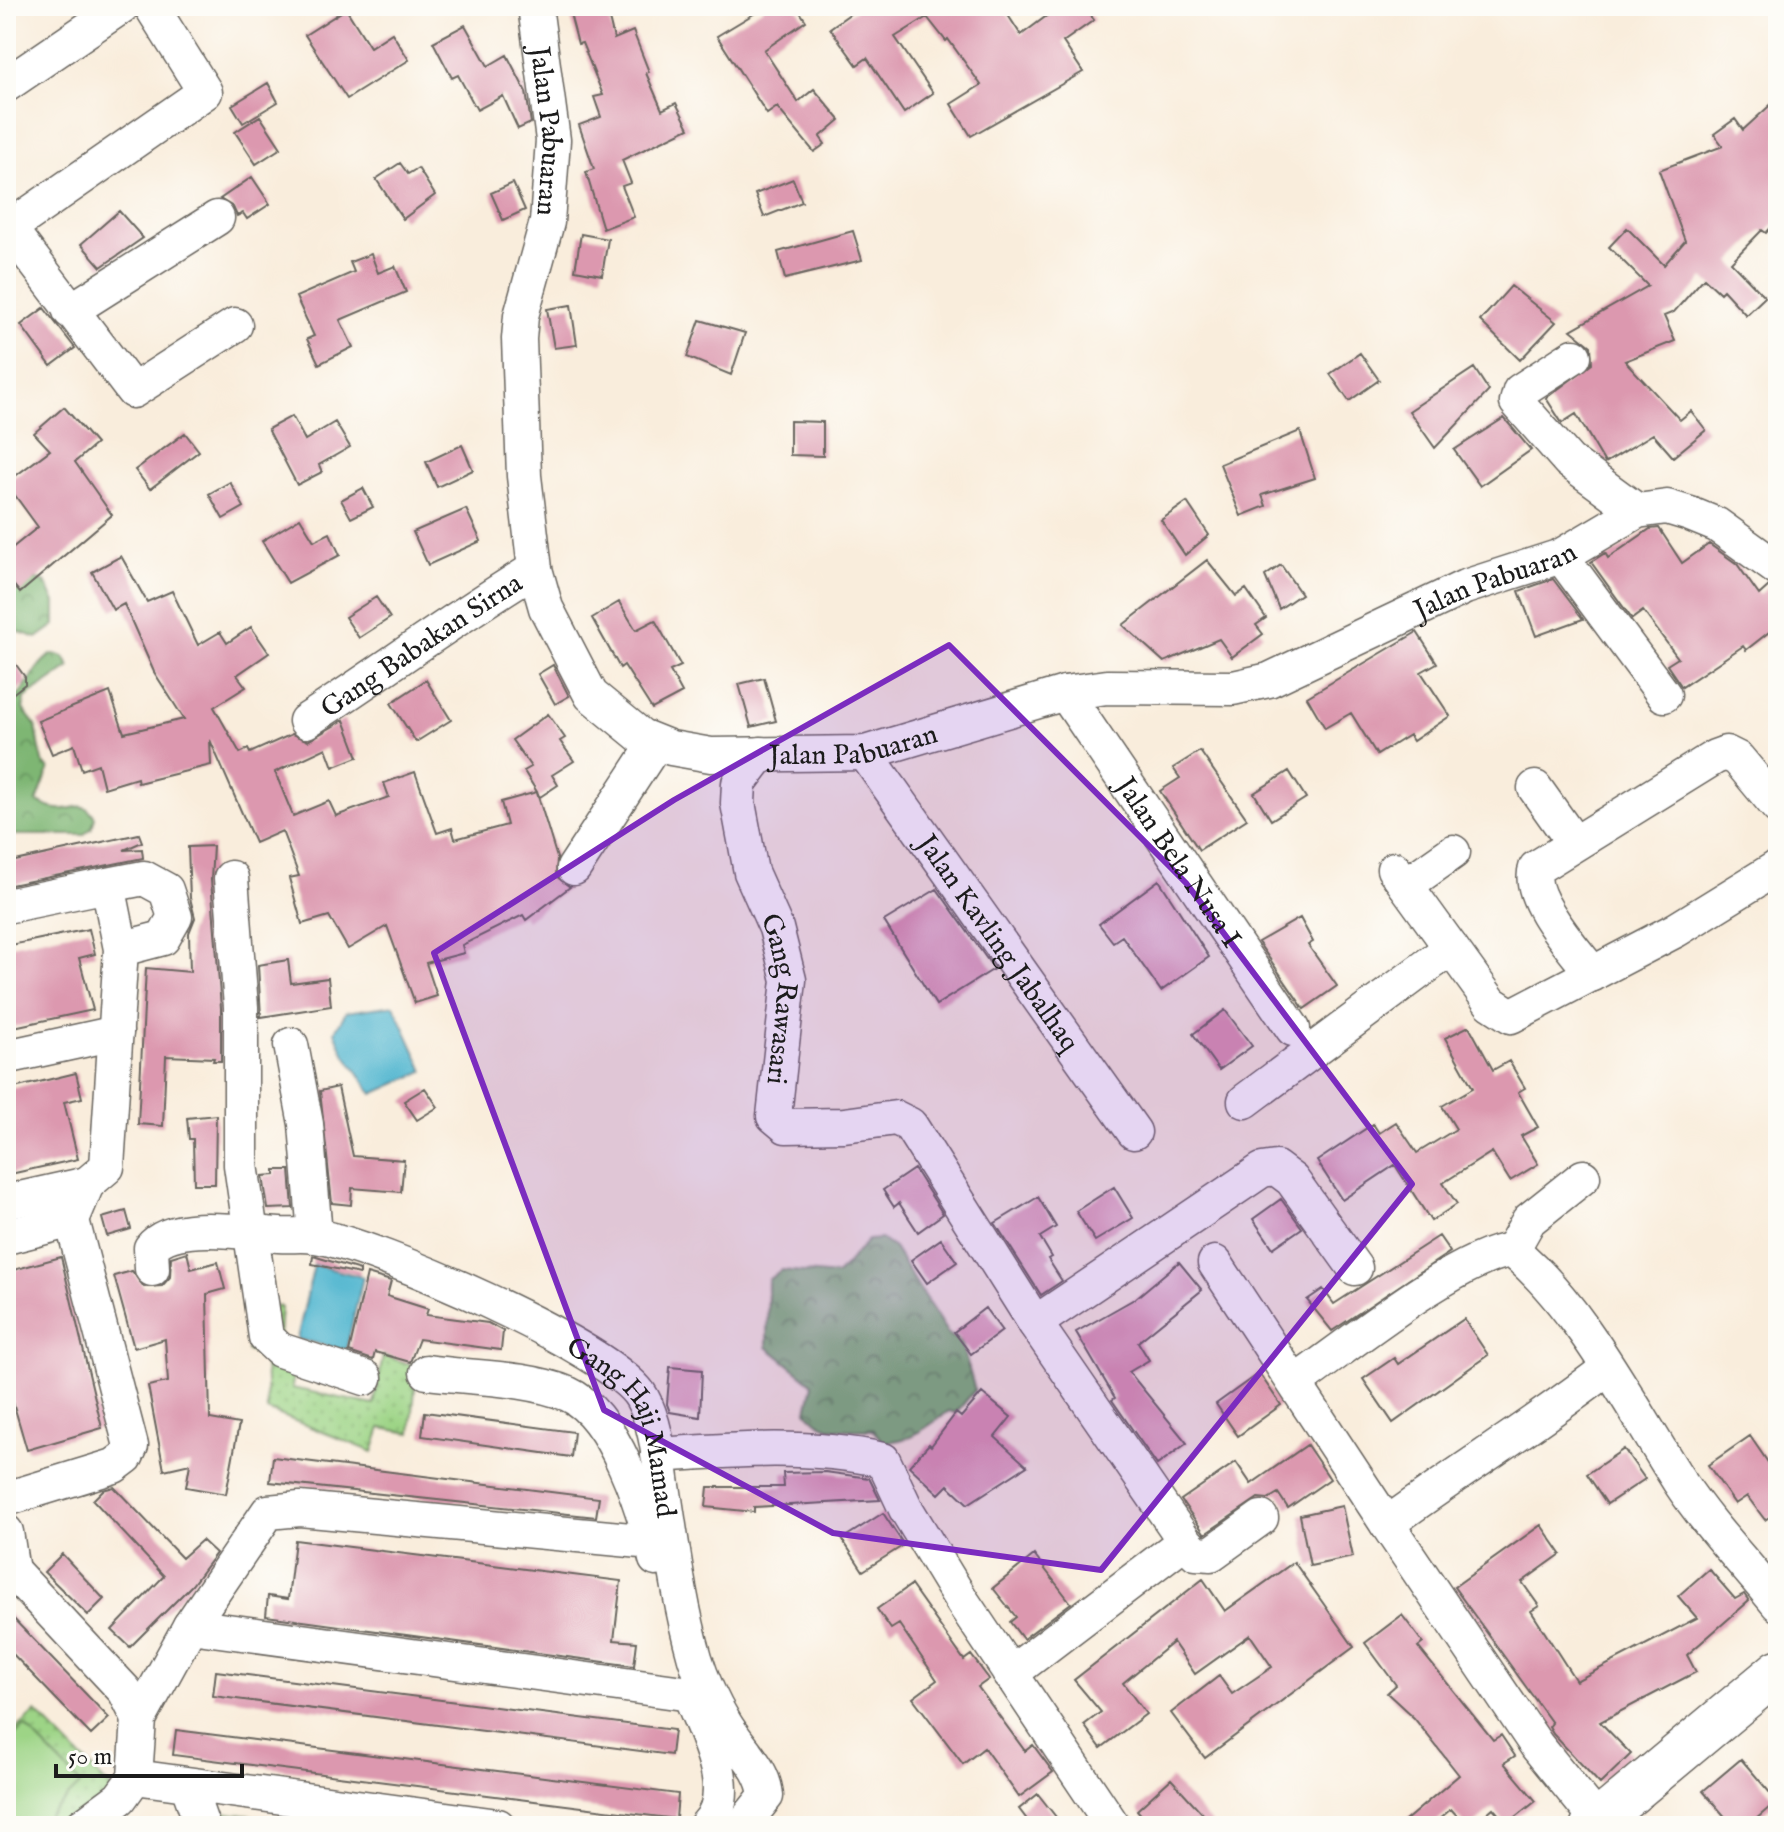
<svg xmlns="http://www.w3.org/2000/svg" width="1784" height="1832" viewBox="0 0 1784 1832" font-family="'IM FELL English',serif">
<defs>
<pattern id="grass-dots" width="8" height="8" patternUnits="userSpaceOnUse" patternTransform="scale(2)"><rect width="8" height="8" fill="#9dd486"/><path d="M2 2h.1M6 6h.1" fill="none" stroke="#87b573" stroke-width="1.8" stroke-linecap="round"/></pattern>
<pattern id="forest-crowns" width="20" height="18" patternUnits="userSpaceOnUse" patternTransform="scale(2)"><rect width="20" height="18" fill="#7eb673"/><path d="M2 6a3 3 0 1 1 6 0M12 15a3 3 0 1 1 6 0" fill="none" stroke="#66935e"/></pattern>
</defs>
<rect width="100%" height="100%" fill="#fdfcf7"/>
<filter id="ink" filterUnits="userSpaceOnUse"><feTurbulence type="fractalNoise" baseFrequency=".0125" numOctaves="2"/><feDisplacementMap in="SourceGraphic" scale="16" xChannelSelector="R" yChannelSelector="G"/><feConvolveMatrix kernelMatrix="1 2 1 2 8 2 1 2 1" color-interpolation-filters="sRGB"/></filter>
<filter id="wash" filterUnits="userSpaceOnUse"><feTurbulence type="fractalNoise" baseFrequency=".006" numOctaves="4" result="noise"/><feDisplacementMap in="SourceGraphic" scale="32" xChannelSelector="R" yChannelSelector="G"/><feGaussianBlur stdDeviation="1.8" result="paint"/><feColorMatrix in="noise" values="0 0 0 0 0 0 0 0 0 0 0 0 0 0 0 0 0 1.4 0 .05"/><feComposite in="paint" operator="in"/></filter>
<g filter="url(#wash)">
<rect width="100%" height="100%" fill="#f9eddc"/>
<path fill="url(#grass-dots)" stroke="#5c7851" stroke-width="2" d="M253 1305 281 1306 277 1364 294 1367 292 1388 374 1405 383 1356 417 1366 411 1433 381 1428 373 1452 267 1410 265 1356 247 1351Z
M36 1712 115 1792 79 1826H6V1738Z
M218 1812 281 1819 289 1826H211L208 1819Z"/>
<path fill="url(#forest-crowns)" stroke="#4d6948" stroke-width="2" d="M33 579 45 582 55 602V625L37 638 17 631 6 635 7 592Z
M54 654 64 657 70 667 25 698 23 709 36 726 42 761 49 769 37 802C43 804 51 809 58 809 75 811 82 798 95 817L92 828 83 835H10L6 833V706C29 691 35 661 54 654Z
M881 1239 894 1248 948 1334 961 1342 975 1390 956 1413 949 1411C927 1427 911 1442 883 1442L873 1430C847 1429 823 1434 807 1411L813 1384 767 1347 768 1280 781 1270 837 1275 868 1240Z"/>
<path fill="#9dd486" stroke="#5c7851" stroke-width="2" d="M25 1726 81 1784 38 1826H6V1744Z"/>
<path fill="#50b5cf" stroke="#366876" stroke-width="2" d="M394 1005 424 1071 373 1094 343 1051 335 1031 346 1012Z
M314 1265 363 1277 346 1350 297 1339Z"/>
<g id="blocks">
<path fill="#dc98af" d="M568 6H606L614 39 633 31 649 72 646 73 662 110 676 103 689 128 622 160 631 183 622 186 634 217 603 229 586 172 594 169 579 125 601 117 594 97 603 95 582 43 578 44Z
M767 6H796L806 21 764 50 798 102 814 89 840 120 820 137 825 144 814 152 777 107 767 114 717 36Z
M861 6H1002L1021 35 1060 6H1083L1094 20 1063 42 1083 72 971 136 951 104 981 85 948 39 946 41 927 17 895 37 933 93 904 113 867 58 857 65 830 28Z
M346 9 370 47 392 33 409 60 347 99 305 35Z
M465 25 488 66 507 55 526 92 531 123 518 129 503 96 477 110 458 75 452 78 433 42Z
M268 83 278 102 243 123 232 105Z
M1778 98V220L1766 233 1762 230 1731 262 1765 297 1746 315 1723 290 1720 293 1704 278 1674 312 1664 316 1675 341 1625 361 1680 420 1691 411 1706 430 1673 457 1653 434 1605 463 1576 414 1562 423 1546 398 1592 364 1591 346 1571 330 1648 286 1609 247 1627 228 1664 265 1685 241 1659 170 1723 146 1714 134 1735 119 1743 130Z
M260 116 281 148 256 164 235 132Z
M400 163 408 174 418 168 435 195 403 219 376 179Z
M252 177 270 204 247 219 243 213 237 216 233 207 220 199Z
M793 179 802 202 764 217 755 194Z
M513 183 525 210 503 220 491 193Z
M119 211 143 238 101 267 81 244Z
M853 231 862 260 785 279 778 252Z
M581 234 608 239 602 275 575 270Z
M371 254 378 273 395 266 406 292 340 320 353 347 319 364 307 339 314 336 296 297 354 272 350 262Z
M1511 286 1556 322 1520 360 1480 321Z
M571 305 577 345 554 348 547 309Z
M44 308 75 348 51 366 21 325Z
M700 320 745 333 731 375 687 357Z
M1360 353 1379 380 1349 401 1330 374Z
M1474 368 1489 391 1435 448 1409 411Z
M64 407 96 444 75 462 112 515 20 593 6 576V553L38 527 6 483 50 450 34 433Z
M292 416 305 440 335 422 350 447 319 465 322 472 297 485 268 429Z
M1504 418 1531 450 1480 486 1454 450Z
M790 421 823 422V456L790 455Z
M1300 431 1315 478 1262 495 1266 506 1241 516 1220 464Z
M185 433 199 451 150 489 135 470Z
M462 445 473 470 437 487 426 462Z
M230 482 244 507 223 519 209 494Z
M363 488 373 507 351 518 341 500Z
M1187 502 1209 535 1185 555 1161 520Z
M466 509 481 541 428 565 413 532Z
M300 518 314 541 330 533 340 555 288 583 262 541Z
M1659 528 1682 563 1709 544 1737 564 1759 595 1769 586 1778 589V625L1746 650 1743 646 1682 687 1667 665 1678 658 1643 611 1632 619 1591 562 1605 553 1608 558 1650 529Z
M121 556 147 602 172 591 198 645 220 632 227 643 251 627 269 653 237 675 246 687 214 707 240 753 248 749 250 753 292 734 308 741 344 720 358 757 333 767 326 748 275 772 293 816 329 801 336 816 389 797 384 783 415 772 437 833 452 828 455 839 507 825 501 802 537 792 524 771 531 767 512 740 548 714 565 738 560 741 574 761 552 775 558 785 540 797 537 793 557 858 556 876 570 887 526 920 523 915 462 945 464 953 426 963 437 996 415 1003 387 926 348 949 329 916 302 924 289 878 299 876 282 831 255 843 210 740 211 765 138 783 137 778 104 788 98 764 82 770 74 745 52 754 38 721 110 692 124 733 184 719 154 672 124 604 113 610 92 572Z
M1207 560 1236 596 1246 589 1266 618 1256 625 1263 634 1232 657 1219 639 1164 662 1123 625Z
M1281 565 1301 594 1279 609 1265 576Z
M1553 579 1583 619 1536 636 1519 591Z
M376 597 390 618 359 638 345 617Z
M619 602 636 630 655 620 681 666 670 671 682 693 652 709 624 665 620 668 592 618Z
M1417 632 1437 663 1421 672 1450 716 1413 741 1409 735 1377 755 1351 713 1325 728 1307 697Z
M6 651 25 677V684L6 699Z
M553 665 569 696 555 704 538 674Z
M764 678 776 721 751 727 739 684Z
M426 680 451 720 416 742 391 703Z
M1200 751 1247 819 1199 850 1160 791 1180 778 1173 768Z
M1289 771 1306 798 1271 820 1254 793Z
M139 834 142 842 124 850 142 849 143 858 6 886V863Z
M213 846 211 880 221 1008V1061H213L214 1058 166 1056 163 1126 138 1124 146 968 190 972 189 933 195 918 190 898 188 847Z
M1159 880 1209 957 1161 991 1122 936 1113 942 1099 924Z
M937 889 994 969 936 1005 884 921Z
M1300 918 1313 942 1308 945 1337 986 1304 1009 1258 942Z
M89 929 95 954 79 958 93 1010 9 1028 6 946Z
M288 960 291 983 328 978 331 1006 261 1017 258 965Z
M1225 1010 1252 1046 1219 1070 1193 1034Z
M1469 1026 1493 1070 1509 1061 1525 1088 1518 1092 1538 1127 1521 1136 1538 1164 1510 1181 1492 1152 1443 1183 1457 1204 1431 1221 1395 1165 1342 1200 1317 1161 1373 1124 1379 1133 1396 1122 1417 1153 1456 1129 1442 1106 1473 1088 1445 1038Z
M76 1073 82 1098 64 1102 78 1159 6 1175V1090Z
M338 1087 353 1156 404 1160 401 1192 352 1188 351 1205 332 1203 320 1091Z
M425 1088 438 1107 417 1120 404 1101Z
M216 1115 215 1184H194L193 1139H189L187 1118Z
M914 1169 943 1214 918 1232 899 1203 894 1207 883 1190Z
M275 1170H290L293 1208 268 1209 263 1176 275 1175Z
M1114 1187 1133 1218 1095 1241 1076 1211Z
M1038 1197 1056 1227 1040 1237 1052 1257 1048 1259 1062 1281 1041 1295 995 1223Z
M1281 1199 1302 1228 1273 1248 1253 1219Z
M126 1211 131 1229 107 1236 102 1218Z
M1439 1236 1450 1252 1332 1331 1307 1300 1323 1289 1334 1304Z
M941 1239 957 1262 927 1283 911 1260Z
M187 1252 191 1269 218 1262 225 1289 207 1294 210 1419 239 1424 226 1494 186 1487 190 1464 164 1470 148 1386 168 1382 165 1339 134 1348 114 1276 132 1271 144 1287 162 1286 170 1277 171 1257Z
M313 1256 360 1270V1274L312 1264Z
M61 1257 102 1428 27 1450 6 1378V1272Z
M1179 1262 1202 1290 1138 1342 1149 1360 1129 1372 1187 1443 1157 1465 1112 1400 1115 1398 1076 1332 1136 1298Z
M367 1274 391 1281 387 1296 428 1309 426 1315 488 1323 503 1331 501 1350 419 1339 410 1362 375 1352 373 1360 349 1352Z
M985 1308 1002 1331 971 1354 954 1332Z
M1464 1319 1488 1355 1393 1423 1363 1379 1394 1358 1398 1364Z
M670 1367 702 1370 700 1417 670 1412 667 1404Z
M1259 1373 1281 1405 1238 1436 1216 1404Z
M982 1393 1011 1417 995 1437 1027 1466 968 1504 948 1485 939 1494 909 1466 929 1444 931 1446 956 1413 961 1417Z
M425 1412 574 1432 571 1457 422 1436Z
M1750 1436 1778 1477V1511L1765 1520 1747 1496 1735 1504 1708 1465Z
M1307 1445 1330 1479 1288 1508 1278 1493 1268 1499 1258 1498 1205 1534 1181 1500 1236 1462 1251 1484Z
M1624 1449 1645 1479 1607 1504 1587 1474Z
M273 1457 599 1498 596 1517 270 1482Z
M825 1472 869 1478 880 1500 754 1507V1512L706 1507 708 1487H784L783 1473Z
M114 1487 182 1558 202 1540 216 1553 192 1585 130 1647 112 1630 164 1576 93 1500 103 1490Z
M1342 1506 1353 1557 1310 1566 1300 1515Z
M883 1513 904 1545 863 1571 842 1539Z
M1541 1525 1561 1554 1522 1582 1539 1606 1531 1611 1576 1681 1697 1618 1678 1596 1709 1569 1735 1599 1744 1594 1749 1601 1687 1655 1696 1672 1600 1722 1631 1754 1600 1784 1553 1734 1549 1727 1552 1723 1454 1587Z
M295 1540 621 1581 614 1640 637 1642 634 1666 266 1616 268 1596 288 1599Z
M62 1554 104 1599 88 1615 44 1572Z
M1034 1555 1071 1603 1023 1639 1010 1622 1016 1617 993 1588Z
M1294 1562 1354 1647 1205 1758 1171 1713 1219 1676 1232 1694 1272 1667 1250 1635 1195 1674 1173 1642 1123 1683 1146 1714 1101 1748 1084 1725 1101 1712 1074 1680 1203 1579 1225 1611Z
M911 1585 964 1660 971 1655 989 1679 978 1687 1025 1751 1033 1745 1053 1772 1019 1797 984 1748 963 1764 913 1698 937 1680 899 1624 891 1629 877 1609Z
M6 1611 109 1718 91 1735 6 1647Z
M1402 1615 1423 1643 1418 1647 1493 1740 1501 1735 1515 1756 1504 1763 1536 1801 1507 1824 1493 1808 1472 1826H1466L1451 1809 1431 1826H1399L1459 1775 1414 1718 1387 1693 1396 1685 1365 1643Z
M216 1671 674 1730 671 1755 213 1696Z
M176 1730 678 1794 676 1819 173 1755Z
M1741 1759 1777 1801 1748 1826H1733L1703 1791Z
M1171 1779 1214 1826H1151L1137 1810Z
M1038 1794 1063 1826H1032L1019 1809Z"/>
</g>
</g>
<g filter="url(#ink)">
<use href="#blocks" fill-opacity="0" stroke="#69655f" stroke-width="2"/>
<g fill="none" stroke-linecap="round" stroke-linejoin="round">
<g stroke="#69655f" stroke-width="37">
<g id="minor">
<path d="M151 6 205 92 9 228 133 391 235 325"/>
<path id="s1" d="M535 6 553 140 547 222 521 316 519 339 524 476 535 569 546 608 591 695 641 736 671 748 711 755 865 753 1065 693 1107 687 1233 688 1269 680 1465 587 1561 556 1637 511 1667 507 1690 514 1717 525 1778 569"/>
<path d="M6 85 122 6"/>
<path d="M70 311 217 218"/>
<path d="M1574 356 1520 391 1517 402 1569 461 1637 511"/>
<path d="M1561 556 1664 695"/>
<path id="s2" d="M1065 693 1293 1029"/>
<path id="s3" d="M306 721C383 671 456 617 535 569"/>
<path id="s4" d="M865 753 1134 1132"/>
<path id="s5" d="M761 754 739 783 738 803 751 872 776 928 789 980 774 1116 786 1126 844 1125 896 1118 910 1125 1035 1323 1185 1541 1010 1674"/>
<path d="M1535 788 1574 843"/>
<path d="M574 868 656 743"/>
<path d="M1394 869 1491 1003 1511 1016 1676 930 1778 867"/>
<path d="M231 878 241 1007V1165L266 1337 280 1350 365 1378"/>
<path d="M1406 885 1453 852"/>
<path d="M6 906 108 885"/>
<path d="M1593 974C1575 950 1525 897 1536 868L1715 757 1726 753 1738 759 1778 807"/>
<path d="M291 1045 306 1124 315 1236"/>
<path d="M6 1057 116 1033"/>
<path d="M1245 1101 1451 948"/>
<path d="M6 1202 87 1184"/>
<path d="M6 1237 72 1220"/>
<path d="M1512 1250 1529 1220 1583 1177"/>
<path d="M1215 1263 1387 1524C1459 1471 1536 1424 1607 1369"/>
<path id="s6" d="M152 1269 151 1248C173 1219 246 1233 279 1235 291 1236 303 1234 315 1236 373 1244 616 1350 642 1398 656 1423 659 1458 663 1486 672 1544 679 1602 695 1658 702 1681 713 1704 725 1724 739 1748 764 1768 766 1796L742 1826"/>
<path d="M1035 1323 1262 1170 1276 1168 1292 1180 1355 1268"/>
<path d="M427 1372C471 1378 527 1377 568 1394 615 1415 644 1510 656 1559"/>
<path d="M1296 1382C1345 1348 1458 1256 1512 1250 1579 1304 1632 1408 1679 1481 1708 1525 1745 1563 1778 1604"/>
<path d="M658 1455C733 1450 809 1444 883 1460L906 1509 962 1601 1113 1826"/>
<path d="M6 1499 114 1466 126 1457 131 1446 72 1220 87 1184 107 1167 121 949 108 885 144 878 166 890 175 917 163 938 121 949"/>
<path d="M1387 1524 1537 1746 1598 1821"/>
<path d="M6 1532 12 1571"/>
<path d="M1185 1541 1196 1553 1211 1554 1261 1518"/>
<path d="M6 1564 125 1691 139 1719"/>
<path d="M190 1626 691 1694"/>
<path d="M692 1699C705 1734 739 1794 706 1826"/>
<path d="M135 1777 498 1826"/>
<path d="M188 1786 202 1826"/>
<path d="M82 1826 120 1798 135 1777 139 1719 190 1626 268 1512 300 1509 652 1542"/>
</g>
</g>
<g stroke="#69655f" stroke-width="45">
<path id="major" d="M1592 1826 1778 1671"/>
</g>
<use href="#minor" stroke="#fff" stroke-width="34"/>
<use href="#major" stroke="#fff" stroke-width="42"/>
</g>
</g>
<path fill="#7b2cbf" fill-opacity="0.2" stroke="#7b2cbf" stroke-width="6" stroke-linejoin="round" d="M949 645 1186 883 1412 1184 1101 1570 833 1533 604 1410 434 953 674 800Z"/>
<g text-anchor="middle" stroke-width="6" stroke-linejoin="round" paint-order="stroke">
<g font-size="28" fill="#1c1c1c" stroke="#fdfcf7">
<text dy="10" stroke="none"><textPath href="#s1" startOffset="126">Jalan Pabuaran</textPath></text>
<text dy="10" stroke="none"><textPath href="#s1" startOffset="1660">Jalan Pabuaran</textPath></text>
<text dy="10" stroke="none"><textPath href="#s3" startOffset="138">Gang Babakan Sirna</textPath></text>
<text dy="10" stroke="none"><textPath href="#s1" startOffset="988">Jalan Pabuaran</textPath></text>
<text dy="10" stroke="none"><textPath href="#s2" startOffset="204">Jalan Bela Nusa I</textPath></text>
<text dy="10" stroke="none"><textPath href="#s4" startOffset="232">Jalan Kavling Jabalhaq</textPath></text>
<text dy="10" stroke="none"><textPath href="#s5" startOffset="260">Gang Rawasari</textPath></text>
<text dy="10" stroke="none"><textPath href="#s6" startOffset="574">Gang Haji Mamad</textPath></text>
</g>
</g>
<rect width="1784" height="1832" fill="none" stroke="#fdfcf7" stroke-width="32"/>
<path d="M56 1764v12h186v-12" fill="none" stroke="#1c1c1c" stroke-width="4"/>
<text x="68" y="1764" font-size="24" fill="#1c1c1c" stroke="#fdfcf7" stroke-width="6" paint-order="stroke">50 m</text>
</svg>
